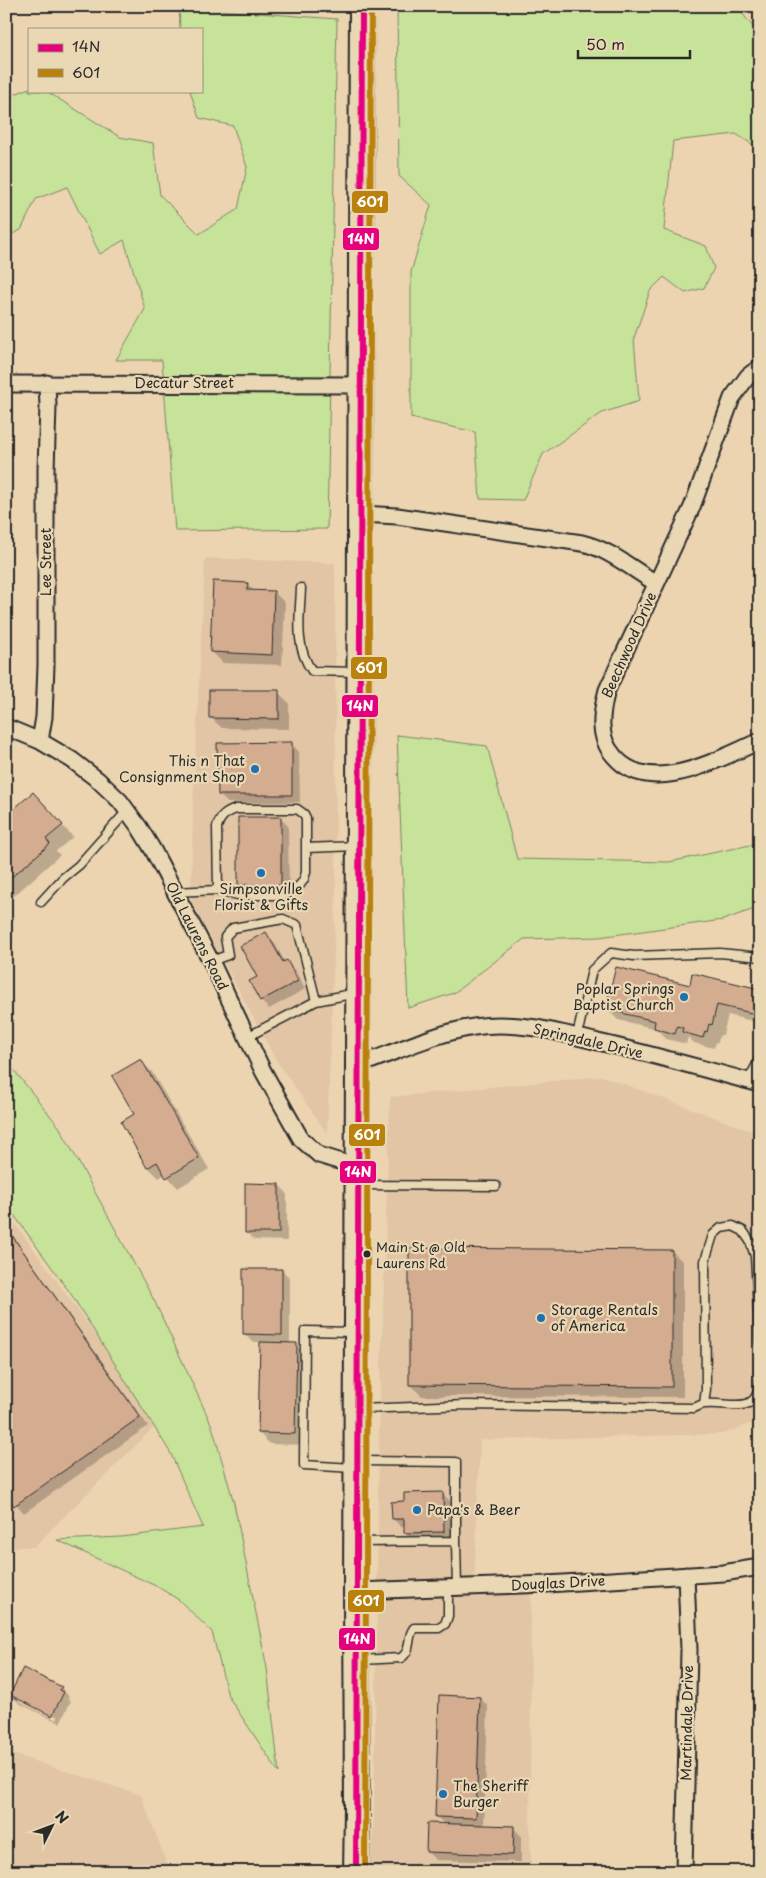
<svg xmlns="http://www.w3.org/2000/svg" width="766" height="1878" viewBox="0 0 766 1878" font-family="'Playpen Sans',sans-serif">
<rect width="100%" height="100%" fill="#ecd4b1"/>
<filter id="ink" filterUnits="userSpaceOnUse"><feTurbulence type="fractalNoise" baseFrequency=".02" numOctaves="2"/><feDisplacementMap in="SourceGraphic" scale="10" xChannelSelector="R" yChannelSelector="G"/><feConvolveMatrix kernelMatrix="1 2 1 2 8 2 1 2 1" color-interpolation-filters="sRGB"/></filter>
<g filter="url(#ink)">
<path fill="#e1c5a5" d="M205 558 335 563 336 900 327 1133 276 1060 191 901 193 807Z
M602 1076 760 1134V1420L723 1434 480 1440 474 1591 531 1593 530 1826 531 1872H370L374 1819 379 1433 390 1097Z
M6 1211 159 1422 34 1547H6Z
M6 1752 141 1795 170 1872H6Z"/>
<path fill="#c7e299" stroke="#798662" d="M397 6H736L760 35V149L736 134 673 141 664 230 706 246 714 268 704 288 685 293 664 277 650 291 634 338 639 401 602 413 543 454 523 500 480 499 475 432 411 418V272L431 205 399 176Z
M179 7 337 19 327 529 175 531 162 360H116L145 309 124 240 100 254 67 187 36 199 21 230 6 237V95L11 96 29 88V91H46L120 137 153 143 160 195 199 234 238 209 247 167 233 126 199 118 190 91H201V29H180Z
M397 735 487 746 517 859 669 862 760 843V907L723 920 599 937 524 939 454 993 408 1008Z
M6 1060 60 1128 155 1302 212 1426 234 1503 267 1668 279 1773 228 1696 212 1632 179 1600 158 1587 57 1540 121 1537 203 1527 170 1452 71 1294 6 1204Z"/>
<path fill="#0003" fill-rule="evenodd" d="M247 584 254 591 274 592 285 603 282 665 223 663 212 652Z
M278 692 289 703V729L222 728 210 717Z
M291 743 299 752 300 802 228 803 219 795Z
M44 805 73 837 56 851 60 855 6 903V818Z
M280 818 288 826 289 892H248L239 884Z
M266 934 274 942 285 962 295 970 305 989 269 1009 261 1001 251 982 259 977Z
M691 986 760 991V1023L728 1015 723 1035H720L718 1042H716L714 1048 694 1043 688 1037 686 1044 666 1039 657 1029 618 1020 607 1009Z
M141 1061 152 1072 209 1169 178 1188 165 1174 159 1178 148 1167 136 1114Z
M279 1185 287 1193V1241L254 1240 246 1232Z
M6 1226 148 1426 24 1513 6 1492Z
M672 1251 683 1262V1397L422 1396 410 1385Z
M282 1270 290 1278V1344L296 1345 307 1356 305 1445 270 1444 259 1433 261 1342H253L244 1334Z
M442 1493 451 1502 452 1540 414 1541 406 1533 405 1527H401L393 1519 405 1503Z
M61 1688 69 1696 68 1698 71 1701 60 1723 20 1704 11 1695ZM19 1699 58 1717 57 1720 19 1702Z
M480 1698 488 1706 484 1826 513 1827 521 1836V1862L436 1860 427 1852 445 1825 436 1816Z"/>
<path fill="#d4ad90" stroke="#2b2b2b" d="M213 581 248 583 247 590 274 591 272 655 210 652Z
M209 690H279V719L209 718Z
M292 742V795H218L217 743Z
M33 792 63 825 46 839 50 844 6 882V816Z
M238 817H281V885H238Z
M266 932 283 962 287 960 298 981 260 1001 249 981 257 977 240 946Z
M616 967 690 985 692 973 760 989V1015L717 1005 712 1025 709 1024 707 1032 705 1031 703 1038 682 1032 683 1028 677 1026 675 1034 654 1028 655 1021 605 1009Z
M141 1059 199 1158 166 1178 157 1162 147 1168 121 1122 134 1114 112 1076Z
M245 1183 279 1184V1233H245Z
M6 1227 140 1417 14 1506 6 1494Z
M409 1248 672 1250V1387L409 1385Z
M243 1269H282V1335L243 1334Z
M260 1342 297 1343 295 1434 258 1433Z
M443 1492 444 1532 404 1533V1519H392L391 1502 404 1501V1493Z
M23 1668 62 1687 60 1690 64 1692 52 1716 10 1695Z
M439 1695 480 1697 476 1818 435 1817Z
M427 1823 514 1826 513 1855 426 1852Z"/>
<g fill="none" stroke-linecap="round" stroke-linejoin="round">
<g stroke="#2b2b2b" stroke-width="11">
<path id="service" d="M301 588C300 616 294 646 312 671L357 672
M306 848 357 846
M174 892 218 890 238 895H286L300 885 304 879 306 872V818L304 814 297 809H236C225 813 220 817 217 827L218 890
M41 902 63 878 79 865 127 811
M211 961 228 955 225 937 233 928 283 919 297 925 316 1001 247 1037
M316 1001 356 993
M577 1036 592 970 611 953 634 956 720 953 760 957
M748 1081 760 1058
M360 1185 496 1186
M704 1404 706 1389 705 1261 713 1235 721 1228 733 1226 743 1231 750 1241 755 1256 760 1343
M359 1409 467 1405 694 1408C697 1407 701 1404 705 1404 730 1401 758 1418 760 1379
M353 1468 304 1465 305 1331 355 1332
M456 1541 457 1588
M358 1542 456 1541V1462L360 1461
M360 1660 401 1658C413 1650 406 1637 414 1628H439L445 1624 448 1616V1588"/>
</g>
<g stroke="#2b2b2b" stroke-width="19">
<path id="minor" d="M760 367 748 376 732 398 692 507 607 690C601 713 597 737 614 756 650 799 719 758 760 741
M6 384 361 385
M361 514 397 516 582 543C609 549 632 569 656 583
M6 727 40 741 72 760 98 780 120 801 139 827 153 850 211 961 263 1071 301 1139 319 1155 358 1167
M40 741 44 717 46 665V470L48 406 47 383
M359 1065C396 1052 435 1033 474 1027 515 1020 558 1032 598 1042 652 1054 706 1070 760 1084
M356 1591 547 1584 723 1573 760 1567
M684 1872 689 1650 686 1575"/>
</g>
<g stroke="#2b2b2b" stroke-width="28">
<path id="primary" d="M356 1872 357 1809 356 1591 362 6"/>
</g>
<use href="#service" stroke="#ead8b5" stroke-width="8"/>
<use href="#minor" stroke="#ead8b5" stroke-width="15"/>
<use href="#primary" stroke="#ead8b5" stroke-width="24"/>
<g stroke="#ead8b5" stroke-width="10">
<path id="bus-1" d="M356 1872 362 6"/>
</g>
<g stroke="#ead8b5" stroke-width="10">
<path id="bus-2" d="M365 1872 371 6"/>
</g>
<use href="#bus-1" stroke="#e5007d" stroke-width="6"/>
<use href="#bus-2" stroke="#ba810d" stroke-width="6"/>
</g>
</g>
<g fill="#1f6fb2" stroke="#ead8b5" stroke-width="2">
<circle cx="255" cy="769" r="5"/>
<circle cx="261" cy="873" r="5"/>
<circle cx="684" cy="997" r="5"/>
<circle cx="541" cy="1318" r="5"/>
<circle cx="417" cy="1510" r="5"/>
<circle cx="443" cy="1794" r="5"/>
</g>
<circle fill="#2b2b2b" stroke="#ead8b5" stroke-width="2" cx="367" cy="1254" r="4.5"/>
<g text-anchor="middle" stroke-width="4.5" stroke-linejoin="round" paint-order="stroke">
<g font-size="13" fill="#2b2b2b" stroke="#ead8b5" text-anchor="start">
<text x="376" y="1252">Main St @ Old<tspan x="376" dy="16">Laurens Rd</tspan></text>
</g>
<g font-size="14" fill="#2b2b2b" stroke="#ead8b5">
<text x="184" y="388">Decatur Street</text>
<text transform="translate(46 562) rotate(-90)" y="5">Lee Street</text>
<text transform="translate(629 645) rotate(-66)" y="5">Beechwood Drive</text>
<text transform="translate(197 936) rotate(63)" y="5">Old Laurens Road</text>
<text transform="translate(588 1041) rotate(13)" y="5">Springdale Drive</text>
<text transform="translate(558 1583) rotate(-3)" y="5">Douglas Drive</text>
<text transform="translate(687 1723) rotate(-89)" y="5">Martindale Drive</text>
</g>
<g font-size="14" fill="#2b2b2b" stroke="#ead8b5" text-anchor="start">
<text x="245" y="766" text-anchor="end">This n That<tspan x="245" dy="16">Consignment Shop</tspan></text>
<text x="261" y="894" text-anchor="middle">Simpsonville<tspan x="261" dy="16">Florist &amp; Gifts</tspan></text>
<text x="674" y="994" text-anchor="end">Poplar Springs<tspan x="674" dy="16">Baptist Church</tspan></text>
<text x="551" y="1315">Storage Rentals<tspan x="551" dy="16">of America</tspan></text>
<text x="427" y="1515">Papa's &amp; Beer</text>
<text x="453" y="1791">The Sheriff<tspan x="453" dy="16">Burger</tspan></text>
</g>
</g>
<g stroke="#ead8b5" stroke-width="2">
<rect x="351" y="190" width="38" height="24" rx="5" fill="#ba810d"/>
<rect x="342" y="227" width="38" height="24" rx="5" fill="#e5007d"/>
<rect x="350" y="656" width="38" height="24" rx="5" fill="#ba810d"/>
<rect x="341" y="694" width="38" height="24" rx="5" fill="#e5007d"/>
<rect x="348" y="1123" width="38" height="24" rx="5" fill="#ba810d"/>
<rect x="339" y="1160" width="38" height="24" rx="5" fill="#e5007d"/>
<rect x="347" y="1589" width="38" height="24" rx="5" fill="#ba810d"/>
<rect x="338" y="1627" width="38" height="24" rx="5" fill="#e5007d"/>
</g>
<g font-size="14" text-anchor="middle" font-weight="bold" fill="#fff">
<text x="370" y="207">601</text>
<text x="361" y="244">14N</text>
<text x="369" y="673">601</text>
<text x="360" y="711">14N</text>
<text x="367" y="1140">601</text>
<text x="358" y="1177">14N</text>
<text x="366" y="1606">601</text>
<text x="357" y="1644">14N</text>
</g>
<rect width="766" height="1878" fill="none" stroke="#ead8b5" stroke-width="25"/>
<rect x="12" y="12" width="741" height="1853" fill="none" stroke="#2b2b2b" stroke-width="2" filter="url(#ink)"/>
<rect x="28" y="28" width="175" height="65" fill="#ead8b5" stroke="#9e937e"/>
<rect x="38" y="44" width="25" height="8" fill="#e5007d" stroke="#9e937e"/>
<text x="72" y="52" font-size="15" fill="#2b2b2b">14N</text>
<rect x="38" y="69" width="25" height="8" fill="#ba810d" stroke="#9e937e"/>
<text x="72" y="78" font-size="15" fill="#2b2b2b">601</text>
<g transform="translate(52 1826) rotate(48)" stroke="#ead8b5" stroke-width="4" paint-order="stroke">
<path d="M0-4L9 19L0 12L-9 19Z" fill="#2b2b2b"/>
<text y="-8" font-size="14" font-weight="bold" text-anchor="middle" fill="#2b2b2b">N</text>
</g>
<path d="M578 50v8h112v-8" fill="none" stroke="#2b2b2b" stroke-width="2.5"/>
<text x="586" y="50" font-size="15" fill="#2b2b2b" stroke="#ead8b5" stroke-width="4" paint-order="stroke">50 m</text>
</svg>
